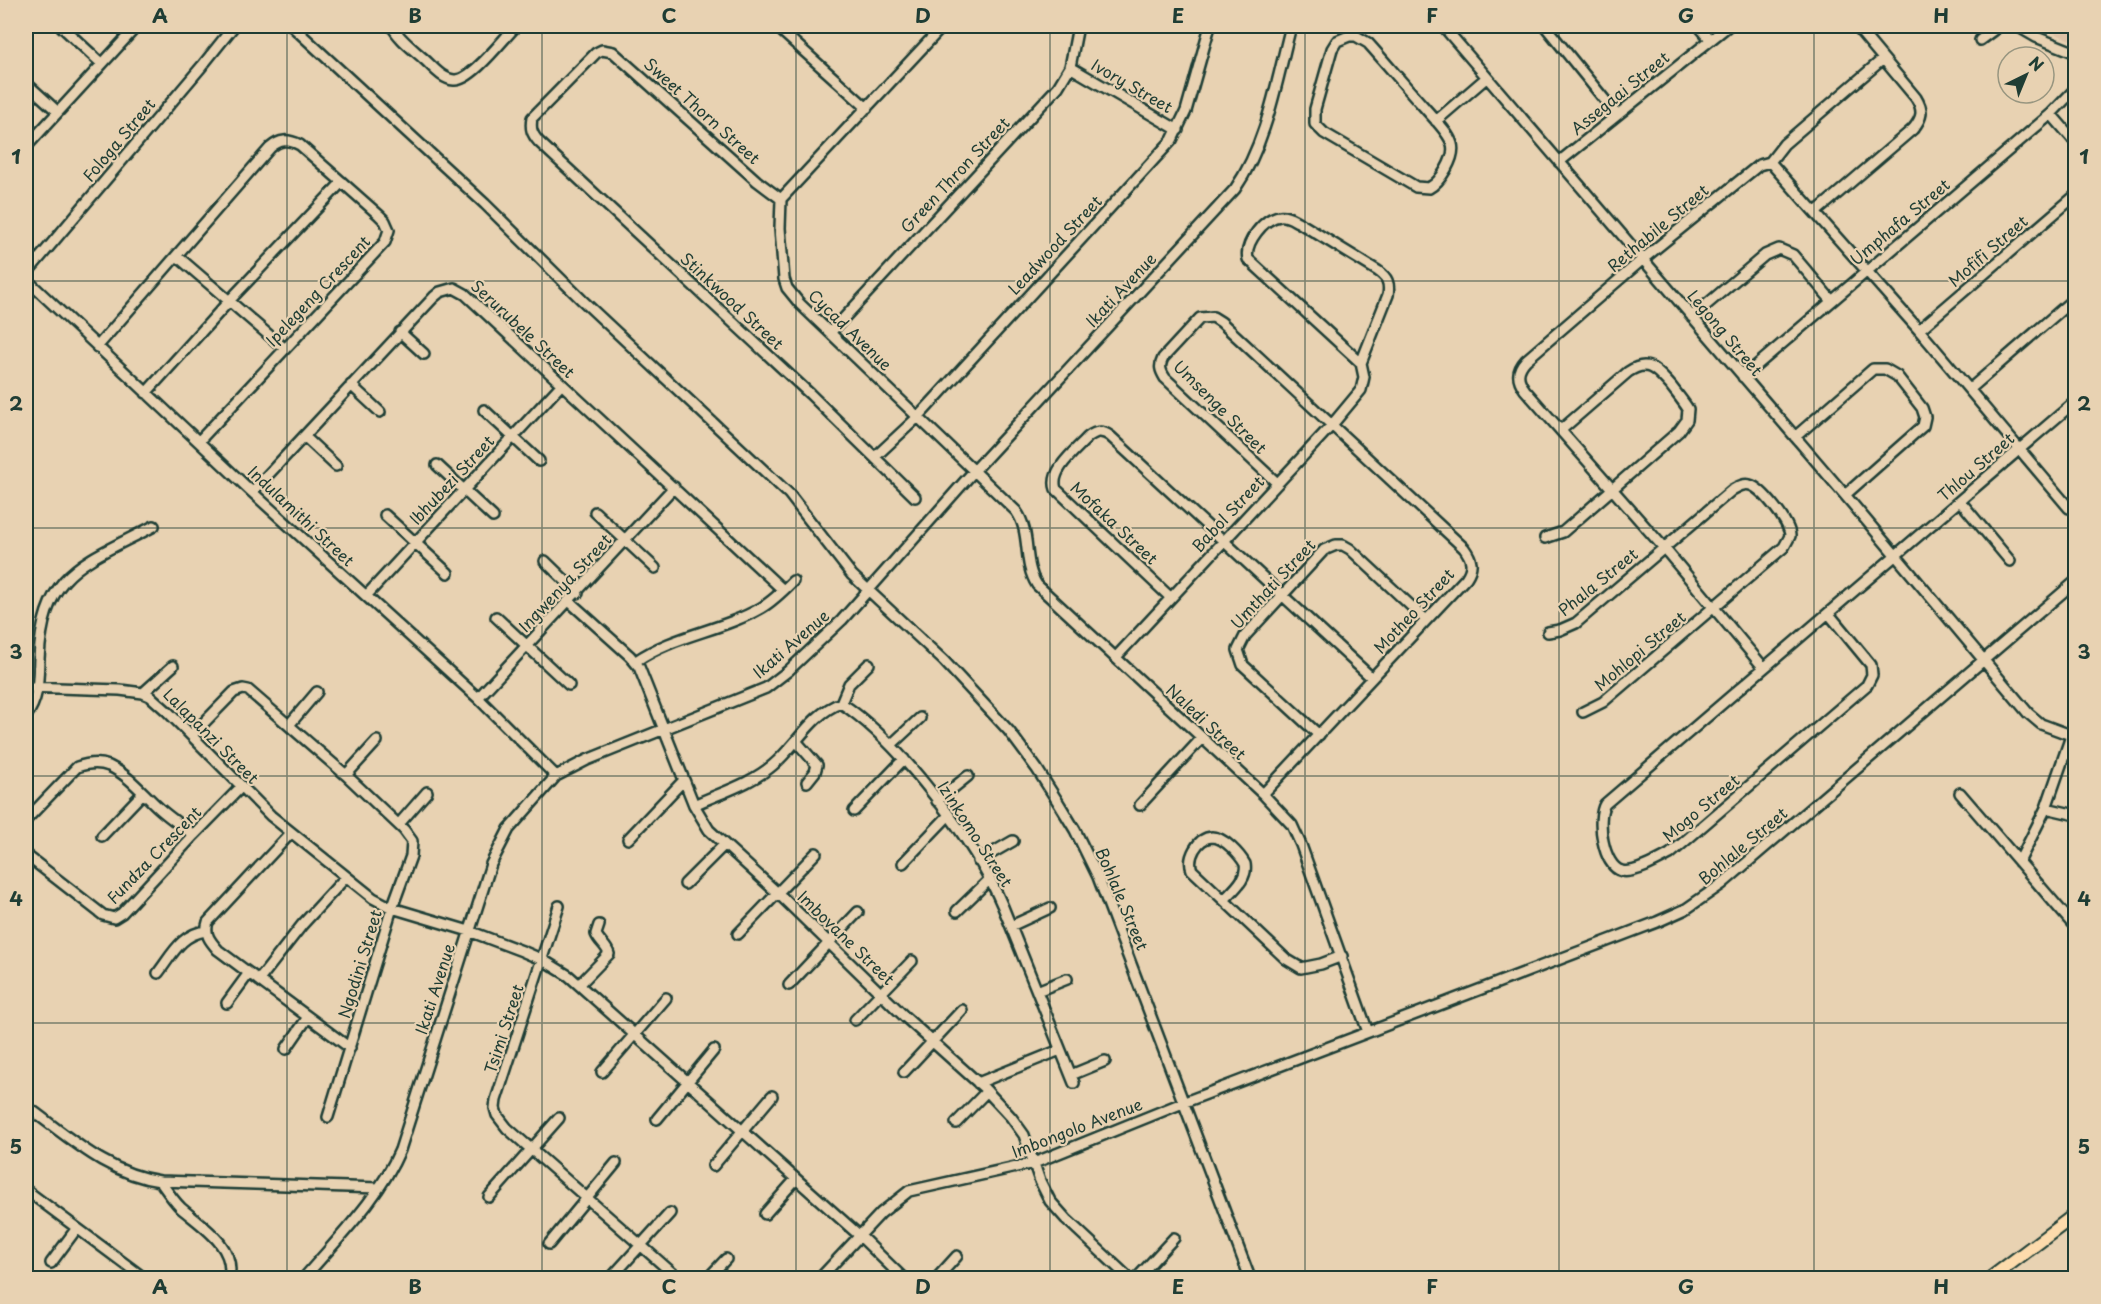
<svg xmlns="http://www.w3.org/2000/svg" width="2101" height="1304" viewBox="0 0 2101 1304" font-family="'Playpen Sans',sans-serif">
<rect width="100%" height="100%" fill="#e8d2b2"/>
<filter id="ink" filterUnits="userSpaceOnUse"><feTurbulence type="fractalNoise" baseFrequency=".0167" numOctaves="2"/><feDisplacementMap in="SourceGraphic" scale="12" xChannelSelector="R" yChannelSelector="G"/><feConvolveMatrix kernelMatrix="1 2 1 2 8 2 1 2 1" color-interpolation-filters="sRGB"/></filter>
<g filter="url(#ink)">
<path fill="#ddc3a7" d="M2037 26H2075V42Z"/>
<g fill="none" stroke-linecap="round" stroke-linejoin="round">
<g stroke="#1f3d34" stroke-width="14">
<path id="minor" d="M61 26 102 64
M292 26 485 204 582 300 789 494 852 575 944 661 1009 731 1037 769 1058 802 1075 830 1098 877 1250 1278
M392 26C399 39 413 49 424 59 433 67 442 79 454 80 471 82 504 38 516 26
M776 26 867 108
M943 26 781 199 780 228 784 279 787 288 800 304 1016 511C1032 533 1022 562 1037 585L1263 794 1292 825 1301 845 1368 1032
M1443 26 1845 495 2028 713 2041 724 2076 737
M1545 26 1617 115
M1699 26 1710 39
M2017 26 2036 37 2076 53
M1349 36H1356L1368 43C1387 64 1405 86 1424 107 1433 118 1448 131 1452 144 1456 158 1440 182 1429 188L1416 187 1324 133 1315 124V109L1332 49 1337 41Z
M1980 40 1999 26
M1070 67 1178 130
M26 83 58 112
M2051 114 2076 143
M1436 121 1486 78
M26 147 137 26
M1559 162 1728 26
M1770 162 1919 330 2069 508
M1770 162 1784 144 1883 59
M781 199 757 181 613 52 602 50 596 53 532 118C530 129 532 134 539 142L810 394 915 497
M1816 212 1913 129C1922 118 1924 111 1916 98L1856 26
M177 256 285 349
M26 274 202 66 234 26
M26 279 252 492 478 698 556 776
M1692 317 1765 255 1779 249 1793 255 1832 301
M1919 330 2076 195
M400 332 424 354
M831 332 1058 87 1070 67 1078 26
M97 347 270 148C280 139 288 139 300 145L379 215 385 221 389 230 385 242 199 441
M1743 377 2051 114 2076 88
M351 385 380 412
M1970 389 2076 297
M146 393 230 300 342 182
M484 410 539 461
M304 436 336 466
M1795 437 1873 369H1885L1897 376 1922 408 1925 417 1923 426 1845 495
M875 457 919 416 1172 140 1186 111 1210 26
M437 465 493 517
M252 492 434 297 440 292 454 288 465 294 783 590
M1960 501 2010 561
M595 512 655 568
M385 515 448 573
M1545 538 1563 532 1679 431 1687 420 1688 409C1683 401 1677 394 1671 386 1657 371 1649 358 1628 372L1561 430
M545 561 578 593
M366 596 561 385
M1171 598 1056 489C1049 471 1076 450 1088 437 1096 431 1102 430 1110 436L1372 678
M570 602 630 656 639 667 694 805 709 830 783 898 905 1017 984 1088 1011 1117 1024 1135 1040 1181 1050 1201 1066 1219 1129 1278
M1829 614 1871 665 1872 675 1867 685 1670 854C1659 860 1634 874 1622 871 1603 867 1596 818 1605 804L2076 401
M496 617 569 685
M1548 632 1560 630 1576 623 1732 490C1738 487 1743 483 1750 485 1762 488 1790 523 1790 536L1784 547 1603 702 1583 712
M1116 657 1331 426 1361 390 1364 377 1361 363 1388 295C1390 283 1387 277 1378 271L1298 222C1292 219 1286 215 1280 216 1264 218 1244 243 1248 259L1361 363
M636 661C674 635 721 631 761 608 773 601 783 591 793 581
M1764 668 1664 548 1525 390C1517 379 1516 371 1526 360L1643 259 1759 165 1770 162
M2074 671 2076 670
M26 687 120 690 143 693 150 696 168 712 271 816 373 898 392 908 469 931 522 951 543 960 569 976 860 1236 903 1278
M143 693 173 666
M478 698 674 487
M841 703C901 743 975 841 1003 907L1074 1083
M841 703 849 684 869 664
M26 716C39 699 38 680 39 659 43 570 85 563 154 526
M289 725 317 692
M192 735 234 692 243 689 248 690 346 775 404 830 412 841 411 856 392 908 328 1117
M1319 735 1243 665 1238 650 1245 636 1324 550 1336 545H1343L1350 549 1426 620
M796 741 817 765 815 772 807 782
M891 745 920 718
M346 775 377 741
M1960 793 2076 928
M1263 794 1466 578C1474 566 1472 559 1464 548L1221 322 1213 317 1200 318 1163 358C1159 366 1160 370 1165 378L1277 483
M937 801 968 776
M694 805C720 793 751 784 773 765 796 746 812 713 841 703
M1140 805 1201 739
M2046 808 2076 815
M854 811 904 759
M26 820 77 767C88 763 99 762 109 766 129 775 144 795 160 809 170 818 182 826 194 835
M399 824 427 792
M291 833 208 922C204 934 210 941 218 950L350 1048
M102 836 143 793
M628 839 684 780
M26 855 103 915 114 918 122 913 194 835 241 787
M978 861 1013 841
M2019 862 2046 808 2071 736
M903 863 948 816
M685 884 724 845
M1224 900C1233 890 1248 879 1245 864 1240 855 1224 837 1212 837 1197 838 1187 858 1192 870L1286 959 1301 968 1321 964 1342 956
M559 906 496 1100 495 1108 497 1115 507 1128 678 1278
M957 911 990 879
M1011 926 1050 908
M738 934 816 853
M158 973C172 955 181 934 206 931
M259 980 302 925 346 877
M579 985 609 954C607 946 599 942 596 934L599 925
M789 985 858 912
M1037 991 1067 979
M227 1003 249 973
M855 1020 912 961
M286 1049 308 1017
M602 1072 666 998
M904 1072 962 1010
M1071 1075 1105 1061
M978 1083 1060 1050
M26 1106C68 1136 107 1174 160 1181 167 1191 173 1200 181 1208 202 1226 236 1246 229 1278
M657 1119 714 1050
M956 1123 987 1091
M713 1166 772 1096
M160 1181 379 1188
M26 1190 144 1278
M489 1197 559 1118
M765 1214 796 1179
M549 1244 616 1163
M51 1263 77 1228
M304 1278C338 1238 379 1199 400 1150L491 864 509 829 556 776 587 760 766 688 788 671 842 620 974 471 1235 189C1267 143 1277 79 1291 26
M611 1278 670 1213
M708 1278 726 1259
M820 1278 881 1213 909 1191 1034 1163 1185 1102 1657 922 1686 909 1722 884 2076 581
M937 1278 957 1256
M1137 1278 1174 1238"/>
</g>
<g stroke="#1f3d34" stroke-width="16">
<path id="major" d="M1991 1278 2076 1214"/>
</g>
<use href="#minor" stroke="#e8d2b2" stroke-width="9"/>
<use href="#major" stroke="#fddbac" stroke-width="12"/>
</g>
</g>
<path fill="none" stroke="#1f3d34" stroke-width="1.5" stroke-opacity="0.55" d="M287 26V1278M542 26V1278M796 26V1278M1050 26V1278M1305 26V1278M1559 26V1278M1814 26V1278M26 281H2076M26 528H2076M26 776H2076M26 1023H2076"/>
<g text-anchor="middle" stroke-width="4.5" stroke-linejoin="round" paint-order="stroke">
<g font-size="16" fill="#1f3d34" stroke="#e8d2b2">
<text transform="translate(1132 86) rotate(30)" y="6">Ivory Street</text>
<text transform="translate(1620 93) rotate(-39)" y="6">Assegaai Street</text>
<text transform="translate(702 111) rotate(42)" y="6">Sweet Thorn Street</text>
<text transform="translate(119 140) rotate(-50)" y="6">Fologa Street</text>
<text transform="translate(955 175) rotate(-47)" y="6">Green Thron Street</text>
<text transform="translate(1900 222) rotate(-40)" y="6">Umphafa Street</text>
<text transform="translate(1658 228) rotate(-40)" y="6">Rethabile Street</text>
<text transform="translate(1055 245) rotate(-47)" y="6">Leadwood Street</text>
<text transform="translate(1988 251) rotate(-41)" y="6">Mofifi Street</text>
<text transform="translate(1121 290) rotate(-47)" y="6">Ikati Avenue</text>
<text transform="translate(318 291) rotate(-47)" y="6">Ipelegeng Crescent</text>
<text transform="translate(732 301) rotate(43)" y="6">Stinkwood Street</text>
<text transform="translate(523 329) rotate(43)" y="6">Serurubele Street</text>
<text transform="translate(850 330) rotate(44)" y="6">Cycad Avenue</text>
<text transform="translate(1725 333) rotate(50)" y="6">Legong Street</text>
<text transform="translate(1220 407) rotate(45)" y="6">Umsenge Street</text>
<text transform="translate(1976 467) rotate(-41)" y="6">Thlou Street</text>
<text transform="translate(452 480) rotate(-47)" y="6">Ibhubezi Street</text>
<text transform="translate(1228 514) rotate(-47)" y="6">Babol Street</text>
<text transform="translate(301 516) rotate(43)" y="6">Indulamithi Street</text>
<text transform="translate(1114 523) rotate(43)" y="6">Mofaka Street</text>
<text transform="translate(1598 582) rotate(-39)" y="6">Phala Street</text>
<text transform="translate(565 583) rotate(-47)" y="6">Ingwenya Street</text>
<text transform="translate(1273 584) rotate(-47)" y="6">Umthati Street</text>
<text transform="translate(1414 611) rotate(-47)" y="6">Motheo Street</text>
<text transform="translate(791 644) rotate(-41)" y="6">Ikati Avenue</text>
<text transform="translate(1640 651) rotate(-40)" y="6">Mohlopi Street</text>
<text transform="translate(1206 722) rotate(43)" y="6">Naledi Street</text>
<text transform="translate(211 736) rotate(45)" y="6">Lalapanzi Street</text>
<text transform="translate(1701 808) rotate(-40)" y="6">Mogo Street</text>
<text transform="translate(975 834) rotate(57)" y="6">Izinkomo Street</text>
<text transform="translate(1743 846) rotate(-40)" y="6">Bohlale Street</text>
<text transform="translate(154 855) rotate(-46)" y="6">Fundza Crescent</text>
<text transform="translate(1122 899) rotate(67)" y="6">Bohlale Street</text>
<text transform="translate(846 938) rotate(44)" y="6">Imbovane Street</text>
<text transform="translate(360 964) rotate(-73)" y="6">Ngodini Street</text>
<text transform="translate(435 989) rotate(-72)" y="6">Ikati Avenue</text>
<text transform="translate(504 1029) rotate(-72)" y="6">Tsimi Street</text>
<text transform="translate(1077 1128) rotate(-21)" y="6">Imbongolo Avenue</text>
</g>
</g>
<rect width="2101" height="1304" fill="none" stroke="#e8d2b2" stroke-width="66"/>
<g transform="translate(2026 75) rotate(43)"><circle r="28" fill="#e8d2b2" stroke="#989680" stroke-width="1.5"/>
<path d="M0-4.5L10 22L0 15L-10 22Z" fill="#1f3d34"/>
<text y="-9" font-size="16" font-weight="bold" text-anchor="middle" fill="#1f3d34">N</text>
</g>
<rect x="33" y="33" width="2035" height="1238" fill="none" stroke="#1f3d34" stroke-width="2"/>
<g font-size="20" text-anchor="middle" font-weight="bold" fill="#1f3d34">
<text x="160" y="23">A</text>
<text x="415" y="23">B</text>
<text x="669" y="23">C</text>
<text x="923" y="23">D</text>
<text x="1178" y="23">E</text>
<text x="1432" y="23">F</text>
<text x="1686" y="23">G</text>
<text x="1941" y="23">H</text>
<text x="16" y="164">1</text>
<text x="2084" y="164">1</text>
<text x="16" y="411">2</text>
<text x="2084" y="411">2</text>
<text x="16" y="659">3</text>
<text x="2084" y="659">3</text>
<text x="16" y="906">4</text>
<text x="2084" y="906">4</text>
<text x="16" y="1154">5</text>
<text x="2084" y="1154">5</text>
<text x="160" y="1294">A</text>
<text x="415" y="1294">B</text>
<text x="669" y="1294">C</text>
<text x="923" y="1294">D</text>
<text x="1178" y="1294">E</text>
<text x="1432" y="1294">F</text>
<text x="1686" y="1294">G</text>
<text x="1941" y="1294">H</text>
</g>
</svg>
